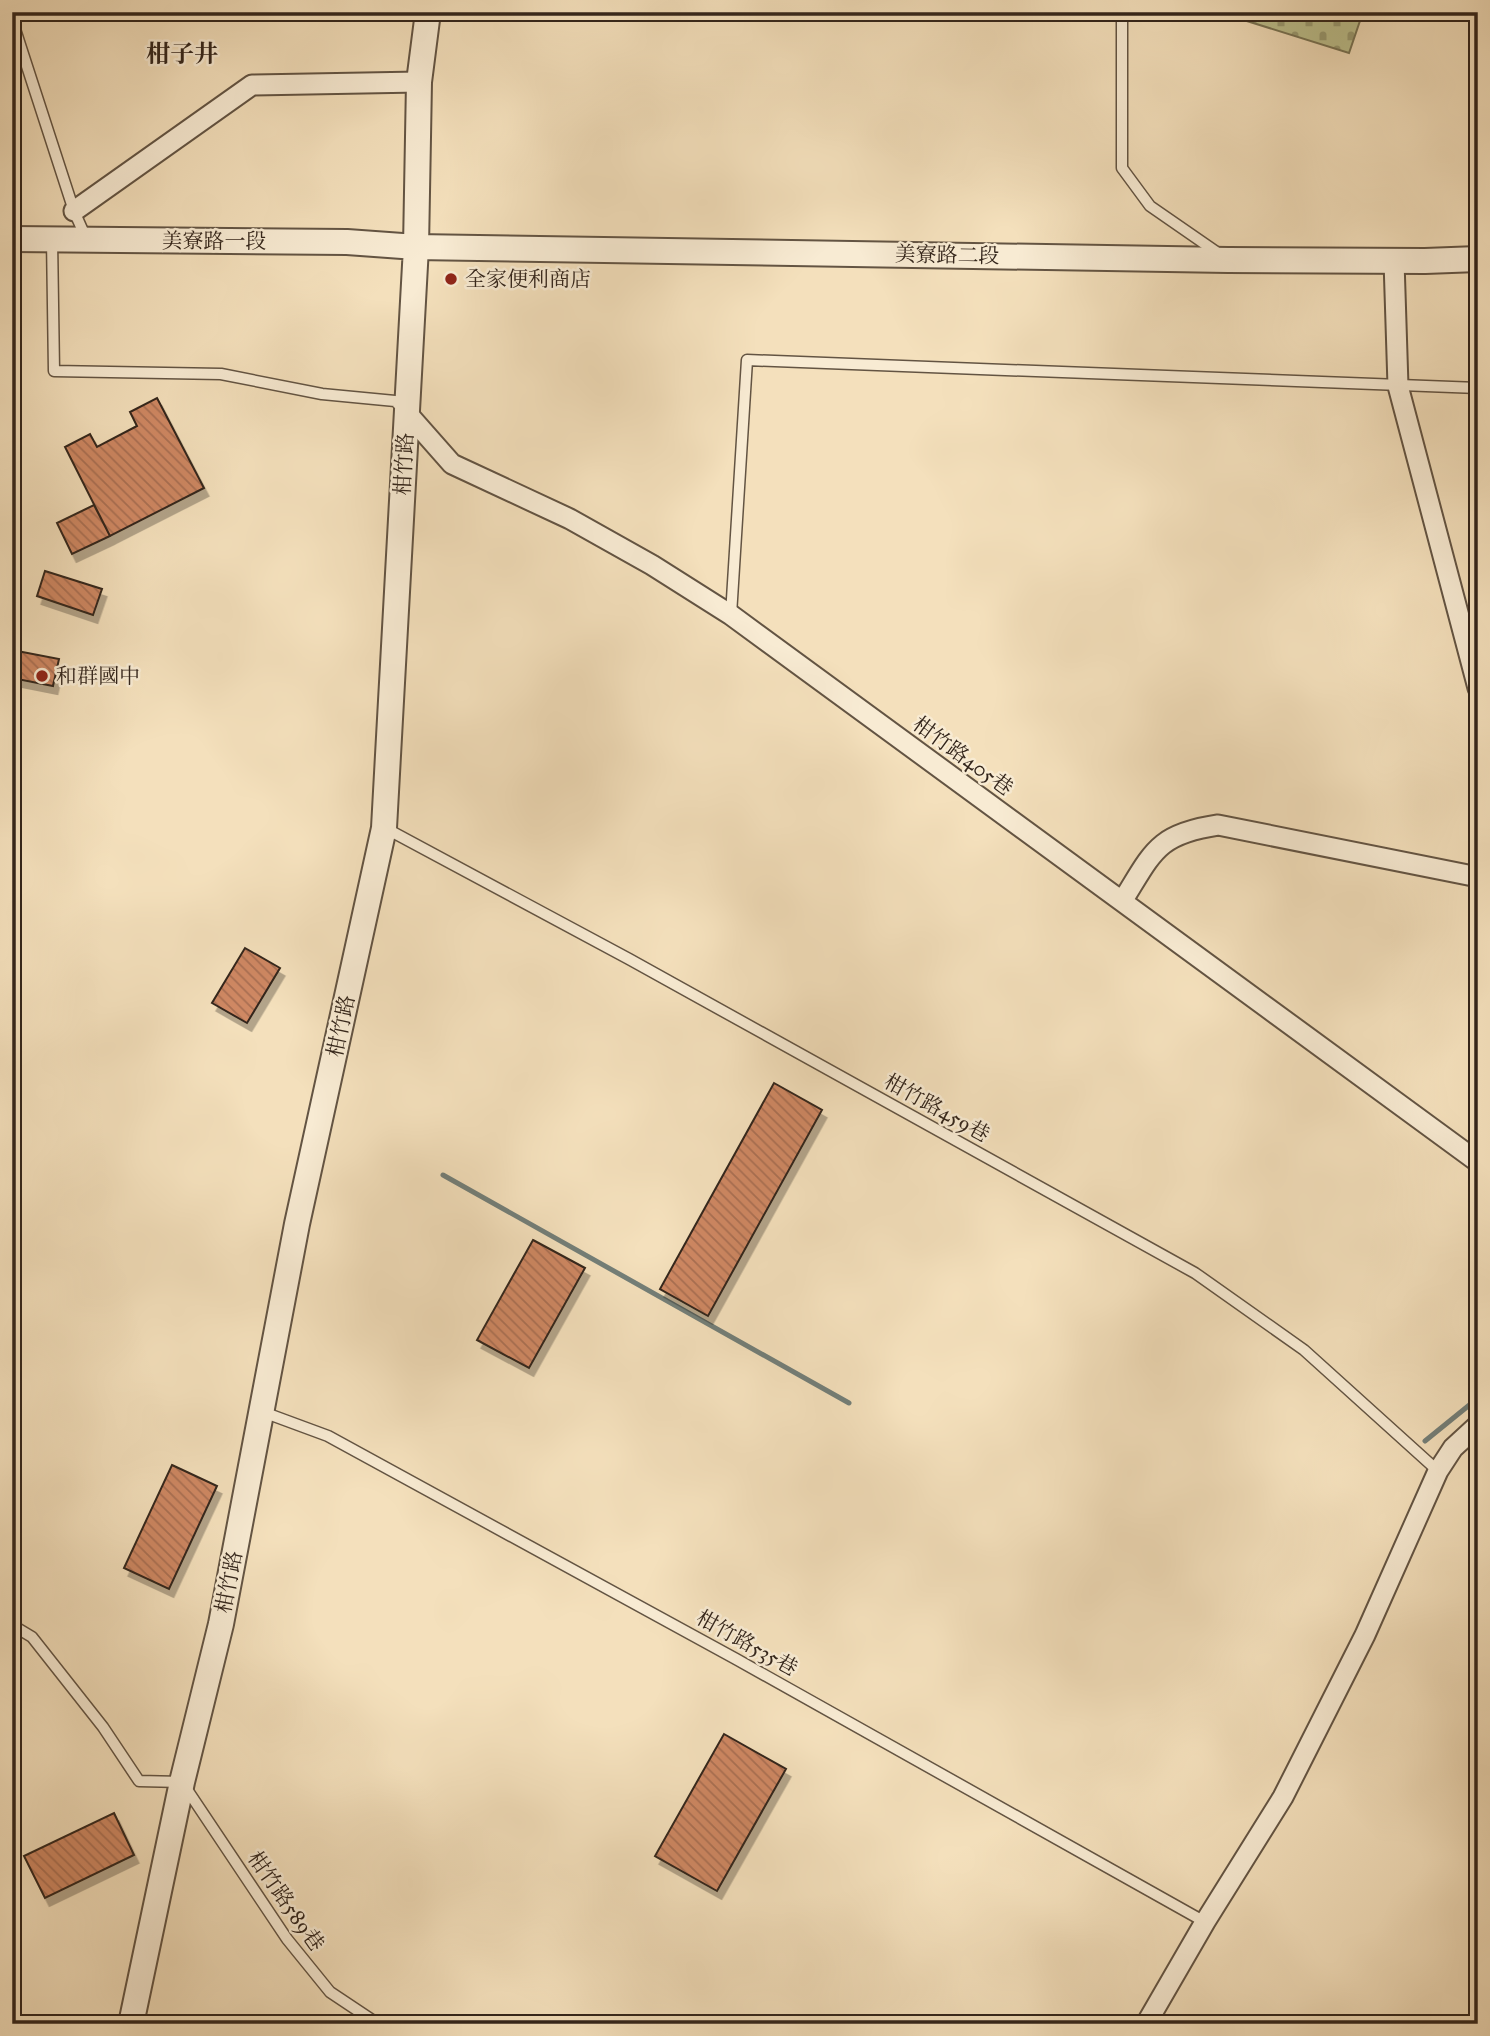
<svg xmlns="http://www.w3.org/2000/svg" width="1490" height="2036" viewBox="0 0 1490 2036" font-family="'IM FELL Great Primer','Noto Serif TC',serif">
<defs>
<pattern id="cemetery-stones" width="16" height="16" patternUnits="userSpaceOnUse" patternTransform="scale(1.75)"><rect width="16" height="16" fill="#bdc28f"/><path d="M2 7V4a2 2 0 0 1 4 0v3zM10 15v-3a2 2 0 0 1 4 0v3z" fill="#9a9d74"/></pattern>
<pattern id="building-back-hatch" width="6" height="6" patternUnits="userSpaceOnUse" patternTransform="scale(1.75)"><rect width="6" height="6" fill="#cf8864"/><path d="M-1 5l2 2M0 0l6 6M5-1l2 2" fill="none" stroke="#a96f52"/></pattern>
<filter id="shadow"><feDropShadow dx="4.5" dy="8" stdDeviation="0" flood-color="#0004"/></filter>
</defs>
<rect width="100%" height="100%" fill="#f4e0bc"/>
<filter id="stains"><feTurbulence type="fractalNoise" baseFrequency=".00286" numOctaves="4"/><feColorMatrix values="0 0 0 0 .2 0 0 0 0 .09 0 0 0 0 .02 0 0 0 .5 -.17"/></filter>
<radialGradient id="worn" r=".72"><stop offset=".6" stop-color="#630" stop-opacity="0"/><stop offset="1" stop-color="#630" stop-opacity=".3"/></radialGradient>
<path fill="url(#cemetery-stones)" stroke="#787455" stroke-width="2" d="M1218 12H1363L1349 53Z"/>
<g fill="none" stroke-linecap="round" stroke-linejoin="round">
<path stroke="#737f79" stroke-width="5" d="M443 1175 849 1403
M1425 1441 1478 1398"/>
</g>
<path fill="url(#building-back-hatch)" stroke="#33251b" stroke-width="2" filter="url(#shadow)" d="M157 398 204 488 110 536 65 447 90 434 97 447 137 426 130 412Z
M94 505 110 536 72 554 57 523Z
M45 571 102 589 93 615 37 596Z
M12 650 59 659 53 686 12 678Z
M245 948 280 968 247 1023 212 1003Z
M774 1083 822 1110 708 1316 660 1289Z
M533 1240 585 1268 529 1368 477 1340Z
M172 1465 217 1486 169 1589 124 1568Z
M724 1734 786 1769 717 1891 655 1856Z
M114 1813 134 1855 45 1898 24 1856Z"/>
<g fill="none" stroke-linecap="round" stroke-linejoin="round">
<g stroke="#635443" stroke-width="13">
<path id="service" d="M1122 12V168L1150 206 1218 253
M12 20 74 211 86 238
M52 239 54 371 221 374 322 394 395 401 403 409
M731 615 747 360 1478 388
M385 828 629 959 1195 1273 1304 1350 1438 1471
M263 1412 328 1436 736 1659 1205 1922
M12 1625 32 1637 103 1727 139 1781 182 1782 287 1939 330 1992 378 2024"/>
</g>
<g stroke="#635443" stroke-width="23">
<path id="minor" d="M74 211 252 85 419 82
M1394 261 1398 386 1478 688
M407 413 452 464 570 519 652 565 731 615 1478 1162
M1123 900C1153 852 1157 834 1218 825L1478 877
M1146 2024 1205 1922 1283 1797 1365 1635 1438 1471 1453 1448 1478 1425"/>
</g>
<g stroke="#635443" stroke-width="28">
<path id="tertiary" d="M12 239 347 242 416 247 1228 260 1425 261 1478 259
M131 2024 182 1782 221 1624 297 1224 384 828 416 247 419 82 428 12"/>
</g>
<use href="#service" stroke="#f8ebd3" stroke-width="10"/>
<use href="#minor" stroke="#f8ebd3" stroke-width="19"/>
<use href="#tertiary" stroke="#f8ebd3" stroke-width="24"/>
</g>
<g fill="#8f2418" stroke="#f8ebd3" stroke-width="2.5">
<circle cx="451" cy="279" r="7"/>
<circle cx="42" cy="676" r="7"/>
</g>
<g text-anchor="middle" stroke-width="5" stroke-linejoin="round" paint-order="stroke">
<g font-size="21" fill="#33251b" stroke="#f8ebd3">
<text x="214" y="248">美寮路一段</text>
<text transform="translate(947 255) rotate(1)" y="7">美寮路二段</text>
<text transform="translate(404 464) rotate(-87)" y="7">柑竹路</text>
<text transform="translate(963 756) rotate(36)" y="7">柑竹路405巷</text>
<text transform="translate(341 1026) rotate(-78)" y="7">柑竹路</text>
<text transform="translate(937 1108) rotate(29)" y="7">柑竹路459巷</text>
<text transform="translate(229 1582) rotate(-79)" y="7">柑竹路</text>
<text transform="translate(747 1643) rotate(29)" y="7">柑竹路535巷</text>
<text transform="translate(286 1901) rotate(55)" y="7">柑竹路589巷</text>
</g>
<g font-size="21" fill="#33251b" stroke="#f8ebd3" text-anchor="start">
<text x="465" y="286">全家便利商店</text>
<text x="56" y="683">和群國中</text>
</g>
<g font-size="24" font-weight="bold" fill="#33251b" stroke="#f8ebd3">
<text x="182" y="62">柑子井</text>
</g>
</g>
<rect width="1490" height="2036" fill="none" stroke="#f4e0bc" stroke-width="42"/>
<rect x="14" y="14" width="1462" height="2008" fill="none" stroke="#33251b" stroke-width="3.5"/>
<rect x="21" y="21" width="1448" height="1994" fill="none" stroke="#33251b" stroke-width="2"/>
<rect width="100%" height="100%" filter="url(#stains)"/>
<rect width="100%" height="100%" fill="url(#worn)"/>
</svg>
